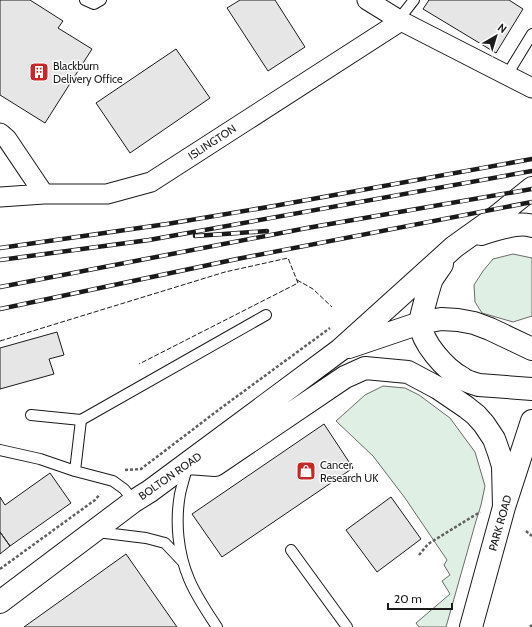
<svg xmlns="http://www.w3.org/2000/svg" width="532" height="627" viewBox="0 0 532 627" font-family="Cabin,sans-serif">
<rect width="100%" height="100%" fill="#fff"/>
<path fill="#e0efe3" stroke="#6a6a6a" d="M513 254 532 258V316L513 322 482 313 475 302 474 285 483 271 493 259Z
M383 386 405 388 419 395 450 418 475 452 485 486 481 505 476 521 446 627H419L416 623 450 594 442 581 450 575 444 565 447 560 405 498 373 456 336 421 365 395Z"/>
<path fill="#e6e6e6" stroke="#1a1a1a" d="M0 0H30L63 21 58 28 92 49 45 123 0 95Z
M240 0H275L305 47 268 71 227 8Z
M429 0H509L523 9 496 53 423 9Z
M176 49 210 98 130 153 96 103Z
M57 332 64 355 49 359 54 374 0 389V348Z
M324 424 353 468 222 557 192 514Z
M50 473 71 503 10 546 0 532V497L5 505Z
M391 497 421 539 377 572 346 530Z
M0 532 10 546 0 554Z
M126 554 177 627H24Z"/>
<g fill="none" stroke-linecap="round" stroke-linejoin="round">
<g stroke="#1a1a1a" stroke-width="12">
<path id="service" d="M85 0 94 4 101 0
M399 19 414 0
M507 75 532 34
M31 415 81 420
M0 450 40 459 75 471 113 481 124 489 134 501
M187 467C185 476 182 485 180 494 175 522 178 553 189 579 196 596 207 612 217 627
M75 471 81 420 266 315
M97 532 146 538 165 543 182 561
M291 550 347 627"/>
</g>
<g stroke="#1a1a1a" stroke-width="21">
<path id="minor" d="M367 0 401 21 532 88
M0 133 7 139 44 194
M0 197 44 194H107L151 182 401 21"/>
</g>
<g stroke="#1a1a1a" stroke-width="24">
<path id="trunk" d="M481 234C494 230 518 221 532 226
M442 264C439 269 435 274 432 279 430 283 420 320 420 323 422 343 445 369 462 378 467 382 473 383 479 385L532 389
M349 347 420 323 441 319 458 320 474 323 490 329 532 349
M188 463 215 465 345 377 365 368 408 372 438 388 466 407 476 415 484 424 494 439 499 453 503 466 504 507
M0 602 134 501 150 491 340 350 454 247 496 217 532 188
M471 627 504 507 532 421"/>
</g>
<path stroke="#5f5f5f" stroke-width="2.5" stroke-dasharray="3 2" stroke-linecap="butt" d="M125 470 141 469 221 408 330 328
M526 531 532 536
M419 555 428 544 480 512
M0 569 77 513 95 500 100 494
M530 627 532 625"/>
<use href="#service" stroke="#fff" stroke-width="10"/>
<use href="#minor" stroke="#fff" stroke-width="19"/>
<use href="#trunk" stroke="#fff" stroke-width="22"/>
<g stroke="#1a1a1a" stroke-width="4.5">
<path id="rail" d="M195 236 267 231
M0 248 167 224 274 206 532 159
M0 260 149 240 532 171
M0 287 307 228 532 189
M0 309 237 259 532 202"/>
</g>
<use href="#rail" stroke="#fff" stroke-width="3" stroke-dasharray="9" stroke-linecap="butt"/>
<path stroke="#1a1a1a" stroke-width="1" stroke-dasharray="5 2" stroke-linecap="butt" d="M297 280 313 289 332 307
M0 341 225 272 288 258 298 283 139 364"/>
</g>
<defs>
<g id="building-square" transform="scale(1)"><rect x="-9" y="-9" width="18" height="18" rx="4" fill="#c62828" stroke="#fff"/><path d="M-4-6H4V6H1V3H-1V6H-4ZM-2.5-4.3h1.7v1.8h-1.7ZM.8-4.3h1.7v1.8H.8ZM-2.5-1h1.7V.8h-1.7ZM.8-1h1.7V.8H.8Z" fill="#fff"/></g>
<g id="shop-square" transform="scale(1)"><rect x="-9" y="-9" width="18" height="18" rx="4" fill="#c62828" stroke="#fff"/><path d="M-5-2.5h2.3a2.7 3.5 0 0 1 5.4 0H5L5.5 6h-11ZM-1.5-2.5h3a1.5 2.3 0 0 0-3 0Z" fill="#fff"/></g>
</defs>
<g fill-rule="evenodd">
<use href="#building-square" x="39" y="72"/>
<use href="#shop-square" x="306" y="471"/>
</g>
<g text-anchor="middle" stroke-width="3" stroke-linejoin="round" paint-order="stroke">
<g font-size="11" fill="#1a1a1a" stroke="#fff" text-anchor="start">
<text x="53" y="70">Blackburn<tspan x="53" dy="13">Delivery Office</tspan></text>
<text x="320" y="469">Cancer<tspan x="320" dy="13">Research UK</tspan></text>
</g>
<g font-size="11" fill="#1a1a1a" stroke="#fff">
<text transform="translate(212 142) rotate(-33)" y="4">ISLINGTON</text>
<text transform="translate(170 476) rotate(-35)" y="4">BOLTON ROAD</text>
<text transform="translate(500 523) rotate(-74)" y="4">PARK ROAD</text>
</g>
</g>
<g transform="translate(496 36) rotate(38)" stroke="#ffffff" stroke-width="3" paint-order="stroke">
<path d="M0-3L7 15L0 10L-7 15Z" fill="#1a1a1a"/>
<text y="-6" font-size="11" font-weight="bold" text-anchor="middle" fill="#1a1a1a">N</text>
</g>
<path d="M388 603v6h64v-6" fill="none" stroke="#1a1a1a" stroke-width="2"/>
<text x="394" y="603" font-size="12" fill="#1a1a1a" stroke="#ffffff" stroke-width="3" paint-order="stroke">20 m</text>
</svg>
